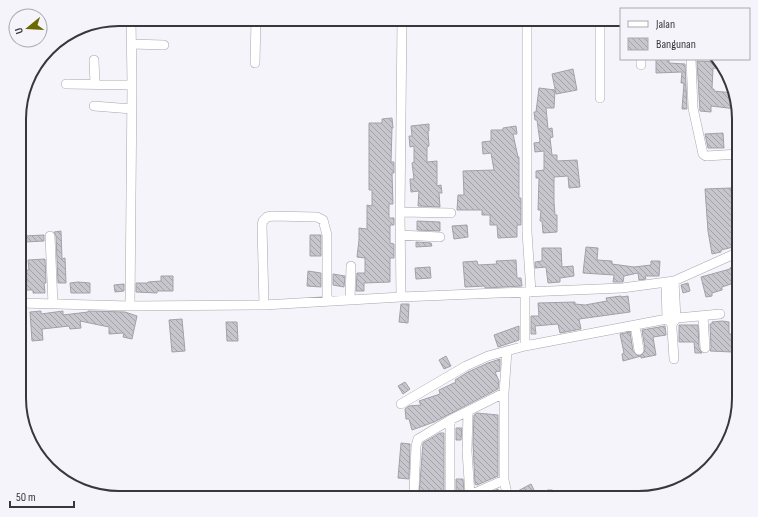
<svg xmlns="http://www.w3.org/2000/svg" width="758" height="517" viewBox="0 0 758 517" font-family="'Sofia Sans Condensed',sans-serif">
<defs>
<pattern id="building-back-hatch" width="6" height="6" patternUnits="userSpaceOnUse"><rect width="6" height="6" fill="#c8c6cd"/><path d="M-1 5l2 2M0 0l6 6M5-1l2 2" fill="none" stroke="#a3a2a8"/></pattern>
</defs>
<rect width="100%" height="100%" fill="#f6f4fb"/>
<path fill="url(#building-back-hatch)" stroke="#a3a1a8" d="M656 59H669V63L685 64 687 109H682L684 83H681L682 72 656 73Z
M697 61 718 62 719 63 724 69 713 68 712 89H714V91L733 93 737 105 736 109 711 106V112L700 111Z
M573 69 577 90 556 94 552 74Z
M539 88 555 90 554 108H546L548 129 552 128 553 137 550 138 552 155H557V161L577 160 580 187 569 188 568 176 554 177V202L555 215H557V232L543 233 542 221H540L541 210H538L539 178H536V171L544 170V151L535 152 534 143 540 142 537 120H535L534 112H536Z
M392 118 393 128H392L391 162H394V173H392L393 204H389V218H394V225H390V243L394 244V258H390V282L364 283V291H356L357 273H365V258L357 257 359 240V228L367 229V205L372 206V190H369V123H382V119Z
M429 124V131H428L429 146 427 147V162L437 161V186L441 185 442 193H439L440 207 418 206 419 191 411 192 410 179H414L412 163 414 162V146L410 147 409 136H412L411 126Z
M516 126 517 134H513L518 157H519V198H521V225H517V237L498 238 497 225H490V215H482V210H457L458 195H464L463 171 494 170 491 153 483 154 482 142 491 141V130H503V128Z
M723 133 724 148H708L705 134Z
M731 188 733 232 739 231V243L732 244 733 247 721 250V252L712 254 708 231 705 189Z
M417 221 440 222V231L417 230Z
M467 225 468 237 454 239 452 226Z
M61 231 62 259 65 258 66 283H58L56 236 54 232Z
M44 235V241L25 242 24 236Z
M310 235H321V256H310Z
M416 242 431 243 432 246 416 247Z
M586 247 598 248 597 260 612 261V264L634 267 651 265V261H660L659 276H645L646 279 639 280 638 273 624 276 623 282H613L614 275 583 273Z
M542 248H561L562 267 573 266 574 276 560 278V282L548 283 546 267 535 268V262L542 261Z
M45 259 46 283H44L45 293H33V290H24V283L27 282 26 270H29L28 260Z
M516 260 517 278H521L522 286 485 288V286L465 287 463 262 477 261 478 265 497 264 496 261Z
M739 264V279L731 283V284L722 287V290L712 293V296L706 297 701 277 730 269V268Z
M430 267 431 278 416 279 415 268Z
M308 271 321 273V287L307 286Z
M333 274 345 276 344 287 333 285Z
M161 276H173V291H157V293L136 292V283H148V282L161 281Z
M78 282 90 283V293H71L70 283Z
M688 283 690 291 683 293 681 285Z
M124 284V291L115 292 114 285Z
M621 296V297L628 296 630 312 579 319 581 329 560 333 558 324 535 326 536 334H531V316H539L538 303 575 302V304L585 305 607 301 606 298Z
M401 304H409L408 323 399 322Z
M41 311V314L63 311V315L88 312V311L125 312 137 316 132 339 123 337 124 333 109 334V327L80 321 81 328 70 329 69 326 42 329 43 340 32 341 30 312Z
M182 319 185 351 172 352 169 320Z
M722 321 729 322V334H732V352L710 351 711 348 710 324H712V322Z
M226 322H237L238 341H227Z
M679 325H698L699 348 702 353H695L694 342H679Z
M519 326V340L498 347 494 335Z
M665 326 666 335 653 337 656 355 641 358V356L623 361 622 354 624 353 620 334 630 332 633 351 637 355 640 356 644 352 645 349 642 330Z
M446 356 451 366 444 369 439 360Z
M500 359V371L495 372 499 381 498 389 434 422 412 430 409 419H406L405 409 409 406 421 405 419 401 440 394 439 390 456 382 455 380 468 372 488 363Z
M405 382 410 389 403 394 398 386Z
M477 413 498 415V476L477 485 475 484 473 443 474 415Z
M456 428H462L461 440H456Z
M440 433H444V498L419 495 423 443Z
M401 443 410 444 409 479 398 478Z
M456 479H463L464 491 459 493H456Z
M531 484 537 496 536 498H516L514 493Z
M498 489 501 498H481V497Z"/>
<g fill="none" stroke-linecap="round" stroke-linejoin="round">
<g stroke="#a7a6ac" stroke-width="10">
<path id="minor" d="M527 19V232L531 292
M600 19V98
M131 44 164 45
M641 59V65
M691 59 693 108 703 154 706 156 739 154
M94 60 95 84
M255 63 256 19
M66 84 132 85
M94 106 132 109
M400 212 451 213
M400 235 440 237
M50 236 53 304
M666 283 667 319 671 323
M401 297 400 212 402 19
M350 300 351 266
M20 303 130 306 264 305 401 297 622 288 674 281 739 252
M264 305 262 225 263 221 267 217 272 216 317 217 323 220 327 235V301
M130 306 132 85 131 19
M703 316 705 348
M635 325 639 350
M525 346V292
M507 351 504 393V480L508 498
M674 359 672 329V324L676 319 674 281
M401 404 466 366 488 356 525 346 667 319 720 314
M468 411 467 451 470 495
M414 492 416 446 418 439 450 420 504 393
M450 498V420
M463 498 504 480
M542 498 550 494"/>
</g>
<use href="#minor" stroke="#fff" stroke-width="9"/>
</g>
<path d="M0 0H758V517H0ZM119 26H639A93 93 0 0 1 732 119V398A93 93 0 0 1 639 491H119A93 93 0 0 1 26 398V119A93 93 0 0 1 119 26Z" fill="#f6f4fb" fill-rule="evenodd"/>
<path fill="none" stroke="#38383b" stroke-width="2" d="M119 26H639A93 93 0 0 1 732 119V398A93 93 0 0 1 639 491H119A93 93 0 0 1 26 398V119A93 93 0 0 1 119 26Z"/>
<rect x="620" y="8" width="130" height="52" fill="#f6f4fb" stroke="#aaa9ae"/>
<rect x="628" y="21" width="20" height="6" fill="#ffffff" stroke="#aaa9ae"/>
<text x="656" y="28" font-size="12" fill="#38383b">Jalan</text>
<rect x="628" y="38" width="20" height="12" fill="url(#building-back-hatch)" stroke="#aaa9ae"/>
<text x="656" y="48" font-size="12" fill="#38383b">Bangunan</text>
<g transform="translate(28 28) rotate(252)"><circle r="19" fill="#f6f4fb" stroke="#aaa9ae"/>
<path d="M0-3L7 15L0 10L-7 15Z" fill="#6c6903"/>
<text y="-6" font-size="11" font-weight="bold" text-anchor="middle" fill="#38383b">U</text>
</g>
<path d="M10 501v6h64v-6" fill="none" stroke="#38383b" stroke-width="2"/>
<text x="16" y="501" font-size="12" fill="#38383b" stroke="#f6f4fb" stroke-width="3" paint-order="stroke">50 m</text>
</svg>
